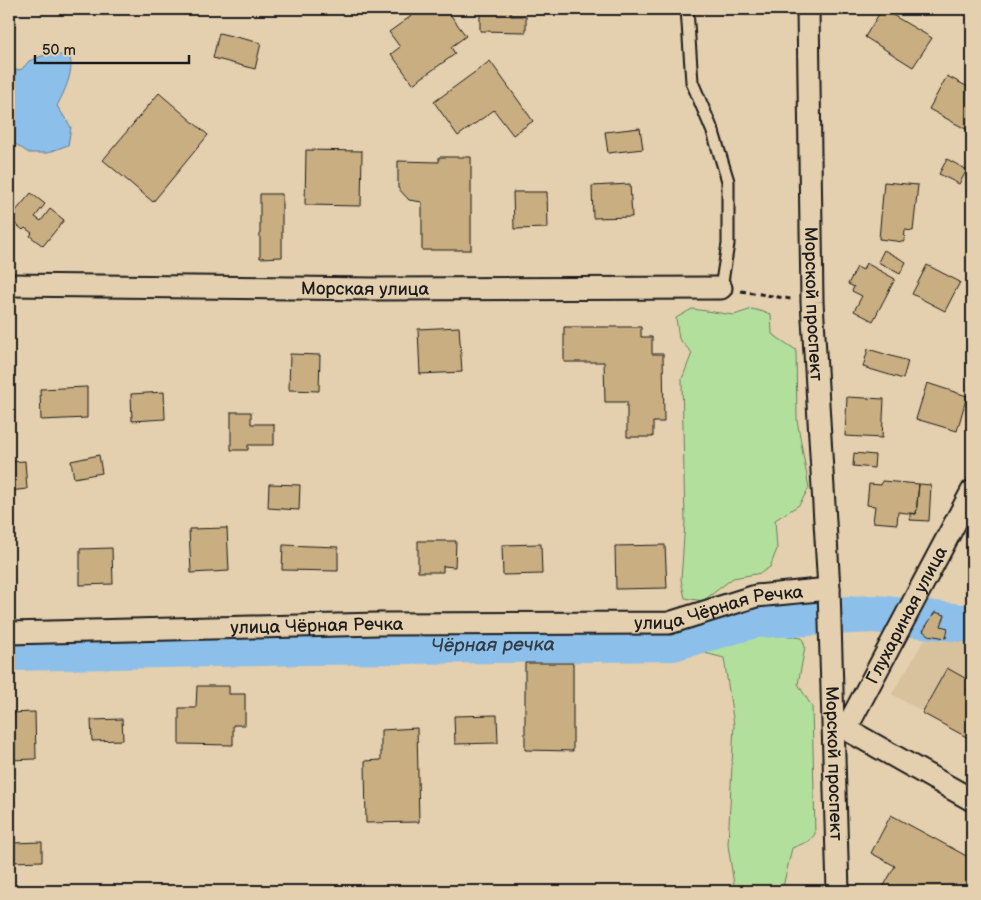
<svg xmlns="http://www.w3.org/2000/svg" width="981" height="900" viewBox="0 0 981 900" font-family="'Balsamiq Sans',sans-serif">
<rect width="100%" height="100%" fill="#e4cfae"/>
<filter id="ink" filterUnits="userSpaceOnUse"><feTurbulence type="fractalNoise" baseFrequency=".02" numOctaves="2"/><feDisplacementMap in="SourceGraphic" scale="10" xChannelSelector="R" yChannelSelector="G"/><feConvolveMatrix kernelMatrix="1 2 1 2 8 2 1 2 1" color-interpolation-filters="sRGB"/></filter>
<g filter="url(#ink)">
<path fill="#d8c29d" d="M925 639H972V740L892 694Z"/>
<path fill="#b3df9c" stroke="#687e5c" d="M692 309 734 315 752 309 771 314 772 334 796 350 797 420 809 488 799 505 775 520 777 549 770 567 761 573 733 578 703 601 685 598 681 580 685 522 682 379 692 353 679 339 676 318Z
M774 634 802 638 805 647 798 684 812 707 815 834 809 841 792 848 782 891H735L728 845 734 725 724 658 705 653 697 644Z"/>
<path fill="#8cbfe9" stroke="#5f7e97" d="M50 53 70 57C74 73 64 92 57 106L71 127 68 145 47 153H29L9 140V72L22 69 29 61Z"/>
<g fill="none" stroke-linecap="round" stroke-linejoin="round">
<path stroke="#8cbfe9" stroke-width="38" id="s1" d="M9 652 309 646 673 642 755 619 875 614 972 624"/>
</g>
<path fill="#c8ae80" stroke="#1c1c1c" d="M421 9 426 12 430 9H446L466 36 451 47 455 54 413 84 391 54 400 47 389 32Z
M480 9H511V16H526V32L480 31Z
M882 9 932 38 913 67 865 37Z
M219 33 261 43 255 69 213 58Z
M490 61 533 121 513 135 494 110 458 136 434 102Z
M947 76 972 89 971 132 929 109Z
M159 93 208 135 153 202 103 160Z
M640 128 643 149 608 153 605 132Z
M306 150 362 151 361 206 305 205Z
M439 157H471V250H422V202L409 200 398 188V161L439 162Z
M947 159 967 170 959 184 939 174Z
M884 182 918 185 913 231 905 230 904 242 879 239Z
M630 184 632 217 593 218 592 186Z
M513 192H547L548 228 514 229Z
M31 193 45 204 35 217 41 221 50 209 64 220 43 246 30 236 32 233 25 228 23 230 9 219Z
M260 194H282V257L260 258Z
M884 250 906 262 900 274 878 262Z
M866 263 895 279 873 321 854 311 862 296 852 291 854 287 848 284 857 267 863 270Z
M927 265 960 282 945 311 912 294Z
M459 327 462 372 420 374 418 329Z
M564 327H641V337H652V354H663L664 422H653V437H627V402H605L604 362H564Z
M868 349 908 361 903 379 863 367Z
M290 354 320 355 319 391 289 390Z
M927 383 967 396 957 431 916 419Z
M87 387V418L41 420 40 389Z
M164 392 165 419 132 421 131 394Z
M847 397 884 399 882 438 845 436Z
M231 412H251V424H274V445H248V450H231Z
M854 453 875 455 874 468 853 466Z
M99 455 102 473 74 478 71 461Z
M25 461 27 489 9 491V462Z
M882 481 919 484 916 514 898 512 897 524 873 522 875 506 867 505 869 484 881 485Z
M269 484 300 485 299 510 268 508Z
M919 484 931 485 929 521 910 520V513L916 514Z
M227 528 229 571 191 573 189 529Z
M418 541H456L455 567 443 566V572H418Z
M541 544 542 574 503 575 502 545Z
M283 545 338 547V571L282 570Z
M665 545 667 588 616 589 615 546Z
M112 548 113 584 80 585V549Z
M935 612 945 615 941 626 948 628 946 638 928 635 923 631Z
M525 663H573V751L525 750Z
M947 668 972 682V740L922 713Z
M197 686H229V694H245V725H233V745L179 744V708H196Z
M35 712 36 759 9 760V713Z
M497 715 498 743 455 744 454 716Z
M122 719 123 740 92 741 91 720Z
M417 728 419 822 366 823 365 761 381 760V730Z
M891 815 972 859V891H881L895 866 871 853Z
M42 842V861L12 862 11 843Z"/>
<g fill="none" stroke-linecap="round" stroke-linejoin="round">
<g stroke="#1c1c1c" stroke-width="15">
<path id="lane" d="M687 9 692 82 713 132 728 181V244L721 288"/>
</g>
<g stroke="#1c1c1c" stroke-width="25">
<g id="street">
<path id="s2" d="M808 9 812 302 829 589 838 891"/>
<path id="s3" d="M9 285 375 289 721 288"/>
<path id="s4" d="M9 633 378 624 669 623 756 596 829 589"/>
<path id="s5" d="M846 729 972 491"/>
<path d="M846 729 972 800"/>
</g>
</g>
<path stroke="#1c1c1c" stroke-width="3" stroke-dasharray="5 4" stroke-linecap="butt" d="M741 291 791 299"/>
<use href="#lane" stroke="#e4cfae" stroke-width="11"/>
<use href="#street" stroke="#e4cfae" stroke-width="21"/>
</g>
</g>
<g text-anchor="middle" stroke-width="4.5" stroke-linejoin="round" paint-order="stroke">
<g font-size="18" fill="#1c1c1c" stroke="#e4cfae">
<text dy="6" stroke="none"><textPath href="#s3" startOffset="356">Морская улица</textPath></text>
<text dy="6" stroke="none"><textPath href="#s2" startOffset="295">Морской проспект</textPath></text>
<text dy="6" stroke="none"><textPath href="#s4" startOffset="712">улица Чёрная Речка</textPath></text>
<text dy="6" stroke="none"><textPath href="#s5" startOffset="129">Глухариная улица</textPath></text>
<text dy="6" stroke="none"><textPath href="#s4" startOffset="308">улица Чёрная Речка</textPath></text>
<text dy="6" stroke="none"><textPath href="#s2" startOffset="755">Морской проспект</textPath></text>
</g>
<g font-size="19" font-style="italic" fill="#323d45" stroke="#e4cfae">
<text dy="7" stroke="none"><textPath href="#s1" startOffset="484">Чёрная речка</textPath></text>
</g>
</g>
<rect width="981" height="900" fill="none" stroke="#e4cfae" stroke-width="30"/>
<rect x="15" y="15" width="951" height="870" fill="none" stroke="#1c1c1c" stroke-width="2" filter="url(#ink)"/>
<path d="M35 55v8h154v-8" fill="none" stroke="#1c1c1c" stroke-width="2.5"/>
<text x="42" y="55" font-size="15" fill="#1c1c1c" stroke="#e4cfae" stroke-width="4" paint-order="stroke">50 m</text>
</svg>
